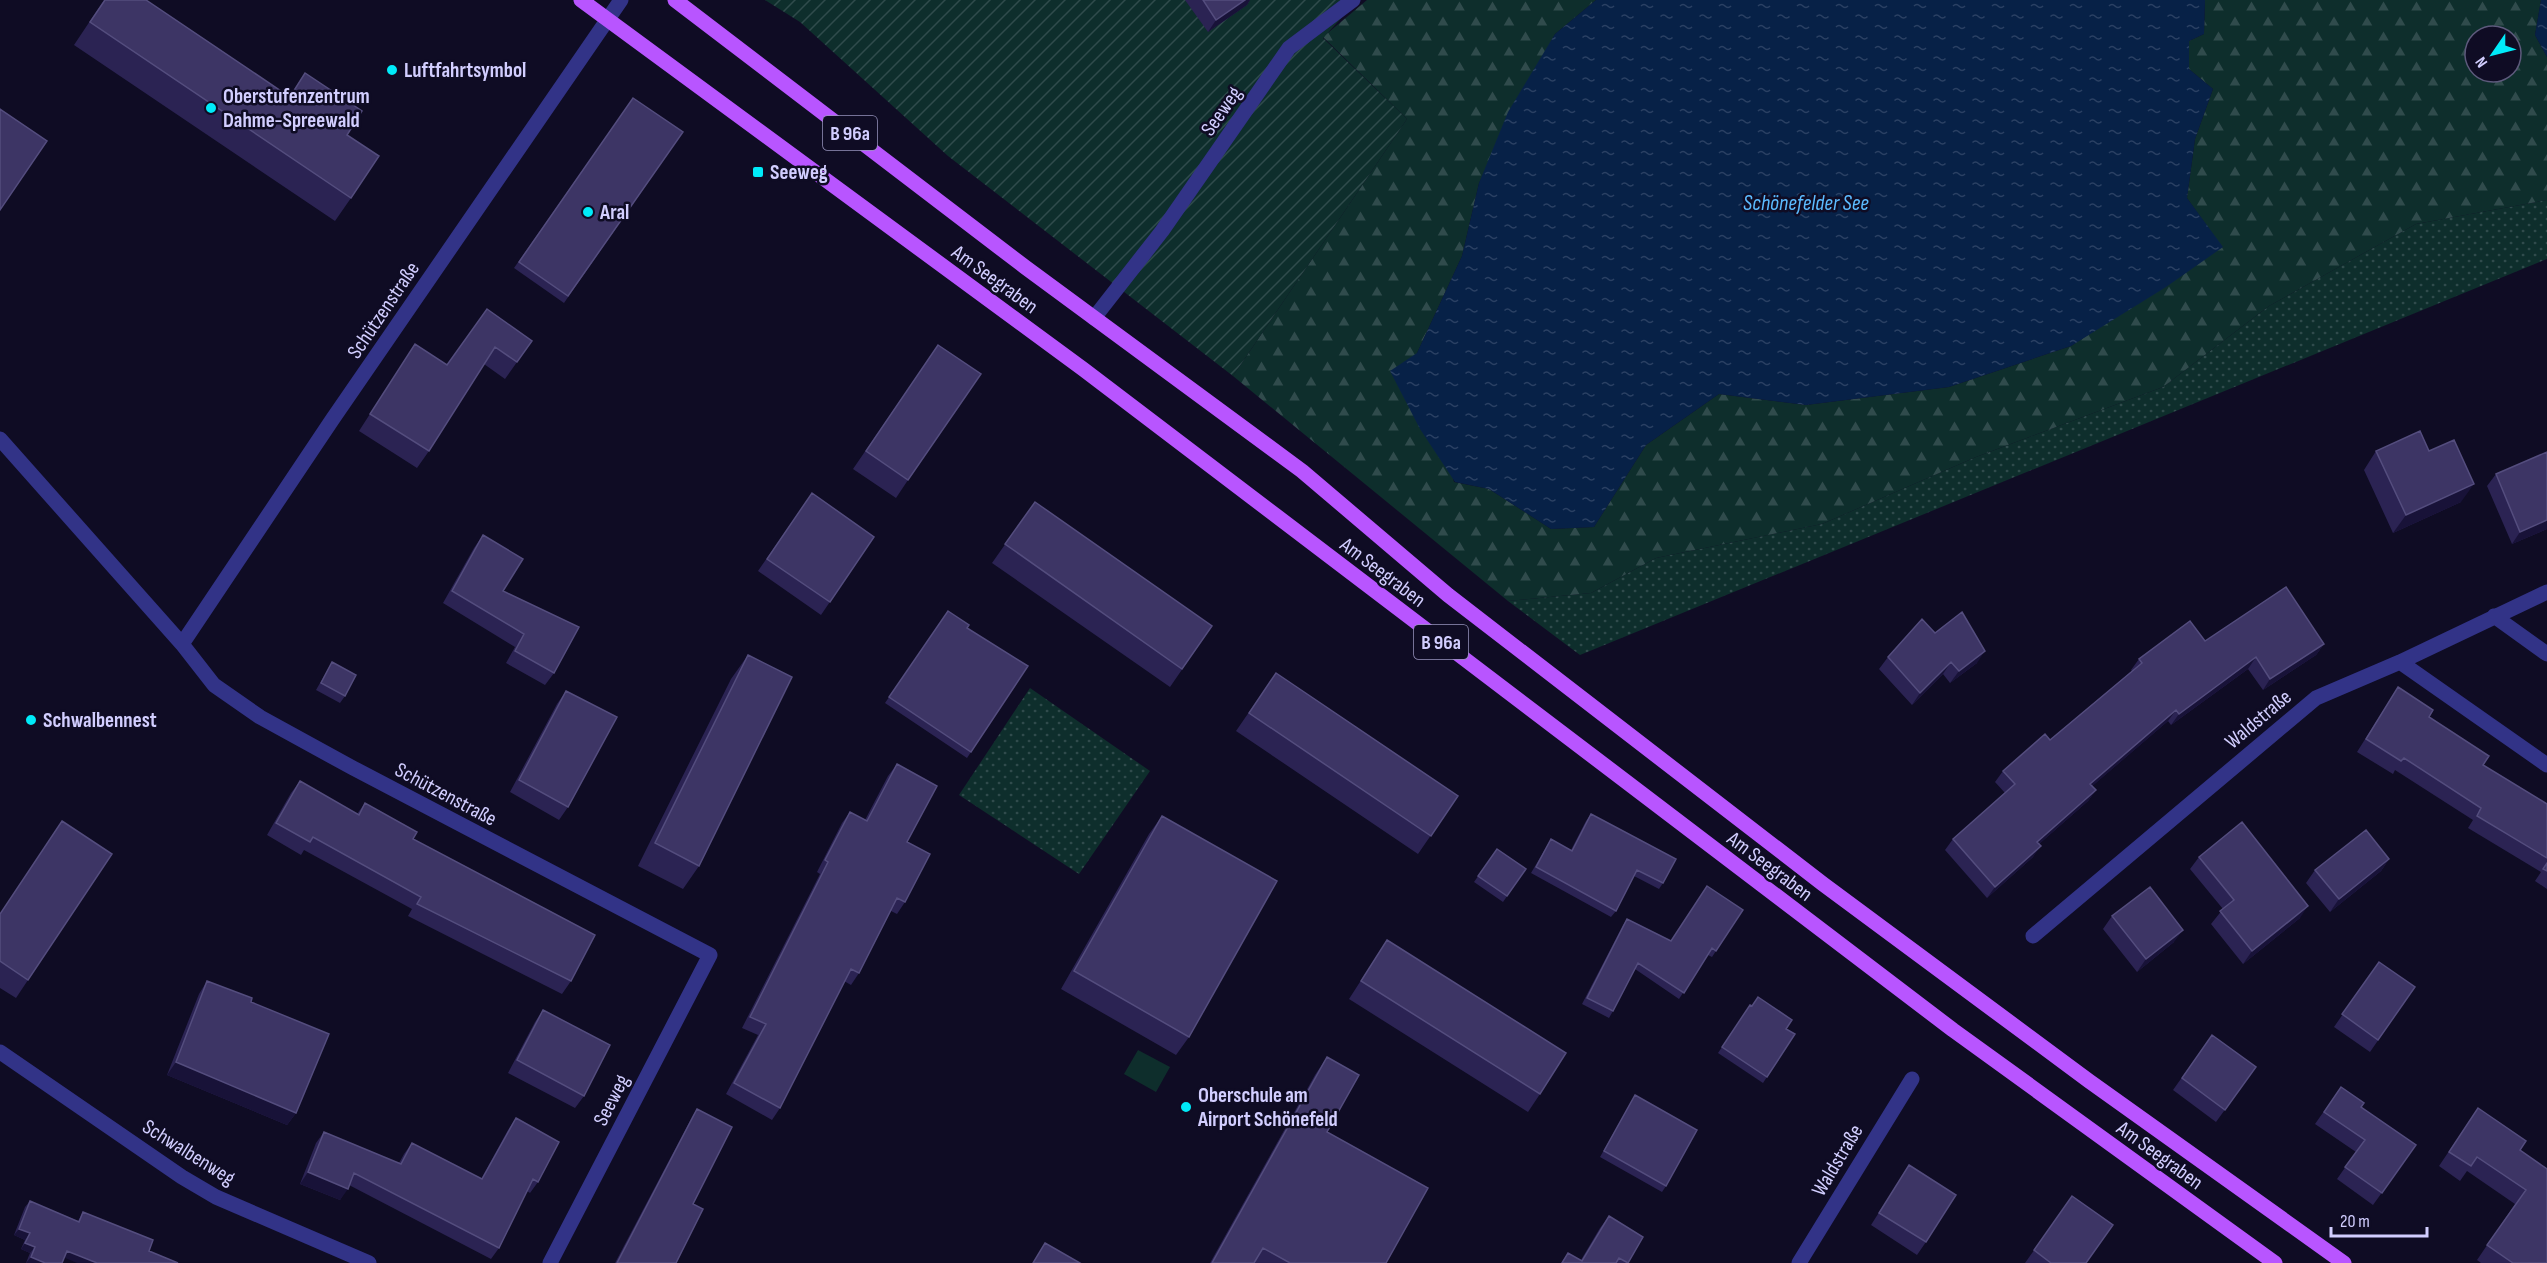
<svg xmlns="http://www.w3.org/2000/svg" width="2547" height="1263" viewBox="0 0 2547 1263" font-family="'Sofia Sans Condensed',sans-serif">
<defs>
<pattern id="grass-dots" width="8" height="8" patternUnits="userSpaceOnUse" patternTransform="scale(1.5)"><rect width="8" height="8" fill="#0e2e2c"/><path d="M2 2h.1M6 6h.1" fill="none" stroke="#304b4c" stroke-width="1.8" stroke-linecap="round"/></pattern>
<pattern id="forest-firs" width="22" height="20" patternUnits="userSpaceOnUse" patternTransform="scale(1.5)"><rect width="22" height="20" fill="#0e2e2c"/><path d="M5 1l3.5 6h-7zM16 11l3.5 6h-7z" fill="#304b4c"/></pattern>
<pattern id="garden-furrows" width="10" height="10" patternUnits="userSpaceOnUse" patternTransform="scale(1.5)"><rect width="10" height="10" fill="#0e2e2c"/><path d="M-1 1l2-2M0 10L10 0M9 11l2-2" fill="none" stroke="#304b4c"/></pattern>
<pattern id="water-ripples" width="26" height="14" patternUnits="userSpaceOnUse" patternTransform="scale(1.5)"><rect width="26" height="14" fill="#072147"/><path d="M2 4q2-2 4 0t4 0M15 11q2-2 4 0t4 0" fill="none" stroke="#2a4063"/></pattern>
</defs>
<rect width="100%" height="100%" fill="#0f0c24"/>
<path fill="url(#grass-dots)" d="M2547 200V259L1580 655 1508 601 1591 593 1656 558 1822 524 1976 457 2163 387 2269 306 2416 224Z
M1030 688 1150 771 1079 874 959 795Z"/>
<path fill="url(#forest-firs)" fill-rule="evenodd" d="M1367 0H1596L1555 34 1479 183 1462 256 1417 353 1454 482 1489 489 1551 529 1594 527 1646 445 1719 394 1806 405 1949 387 2071 346 2222 247 2187 198 2195 139 2213 89 2189 69V41L2204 34 2205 0H2541L2535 35 2547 57V200L2416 224 2269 306 2163 387 1976 457 1822 524 1656 558 1591 593 1508 601 1233 376 1407 119 1323 37ZM2475 36H2511V72H2475Z"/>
<path fill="#0e2e2c" d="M1138 1050 1170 1067 1156 1092 1124 1074Z"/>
<path fill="url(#garden-furrows)" d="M765 0H1358L1323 38 1407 119 1233 376 948 156 800 22Z"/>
<path fill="url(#water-ripples)" d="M1596 0H2205L2204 34 2189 41V69L2213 89 2195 139 2187 198 2223 247 2166 287 2071 346 1949 387 1806 405 1719 394 1646 445 1594 527 1551 529 1489 489 1455 482 1420 429 1390 371 1417 353 1462 256 1479 183 1508 112 1555 34Z
M2541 0H2547V57L2535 35Z"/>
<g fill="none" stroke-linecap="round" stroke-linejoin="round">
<path stroke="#323387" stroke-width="15" d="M1094 318 1162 231 1289 48 1353 0
M0 439 182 644 214 685 260 717 353 768 710 955 550 1263
M2494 616 2547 654
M182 644 332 420 621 0
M2400 662 2547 765
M2033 936 2316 698 2400 662 2547 592
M0 1052 182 1177 216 1197 369 1263
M1799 1263 1912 1079"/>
<path stroke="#b855ff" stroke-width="15" d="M581 0 1083 369 1953 1030 2275 1263
M675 0 1025 267 1302 471 1448 595 1823 884 2089 1081 2344 1263"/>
</g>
<path fill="#2b2353" d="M104 0H146L289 97 305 73 347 135 351 198 335 221 74 45Z
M1185 0H1250L1247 5 1208 32Z
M633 98 683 132 564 303 514 268Z
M487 309 532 341 505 379 484 364 429 451 417 468 359 431 415 344 447 365Z
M938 345 908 480 896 498 853 469Z
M2376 451H2429L2461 502 2393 533 2364 470Z
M2496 474 2547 529 2512 544 2487 486Z
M812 493 874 537 821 615 758 571Z
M1035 502 1212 626 1170 687 992 563Z
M483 535 503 591 554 673 545 685 506 663 515 647 443 603 474 548Z
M948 611 967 628 1028 666 967 758 885 703Z
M1935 633 1977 663 1950 683 1943 674 1912 705 1879 669 1888 657Z
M2205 641 2324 644 2316 655 2263 690 2248 669 2171 725 2168 721 2092 786 2096 790 2088 801 2039 844 2033 857 1987 898 1945 850 1953 839 2005 793 1995 782 2003 771 2050 740 2132 671 2131 670 2139 659Z
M748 655 699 866 683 889 638 866 731 679Z
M332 662 345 696 340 703 316 690Z
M1276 673 1458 796 1418 854 1236 731Z
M2398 687 2429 717 2483 765 2547 804V889L2535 881 2541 872 2468 828 2473 820 2395 770 2393 774 2357 752Z
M566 691 568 807 559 820 510 792 557 704Z
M897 764 907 842 905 902 897 914 891 911 859 973 851 985 844 981 780 1108 772 1120 726 1094 758 1035 742 1028 820 874 817 872 842 823 850 812 865 820 888 776Z
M300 781 357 814 365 803 413 839 571 981 562 994 408 916 412 909 304 850 301 855 267 835 291 793Z
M1591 814 1663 883 1659 889 1634 876 1616 911 1611 917 1531 873 1551 839 1571 850 1586 821Z
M1162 816 1189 1037 1176 1055 1061 989 1149 834Z
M1497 849 1526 869 1503 902 1474 882Z
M2199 857 2300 918 2243 964 2211 924 2223 909 2190 869Z
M2389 859 2381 871 2330 912 2306 883 2315 870Z
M1743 910 1712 957 1708 955 1679 999 1635 969 1613 1011 1609 1018 1582 1004 1623 925 1627 919 1671 941Z
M0 913 28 980 16 998 0 988Z
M2112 916 2174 942 2137 972 2103 929Z
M1387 940 1540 1094 1528 1112 1349 999Z
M2379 962 2415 987 2370 1052 2334 1027Z
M207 981 251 1002 296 1113 287 1125 167 1075 199 994Z
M1750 1005 1795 1034 1763 1083 1718 1053Z
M543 1010 584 1096 575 1108 508 1073 535 1022Z
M2212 1035 2256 1067 2216 1122 2173 1090Z
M1327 1057V1132L1386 1263H1210L1315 1075Z
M2341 1087 2361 1107 2416 1145 2373 1205 2337 1179 2356 1152 2315 1124Z
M1635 1095 1666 1186 1662 1192 1600 1157Z
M2478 1108 2520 1150 2547 1263H2481L2477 1260 2515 1204 2467 1171 2460 1181 2439 1166Z
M697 1109 693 1204 676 1263H615L693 1115Z
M516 1118 538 1182 530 1193 527 1191 499 1248 491 1259 349 1185 340 1200 300 1184 316 1143 324 1132 399 1163 404 1154 412 1143 481 1179 508 1130Z
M1909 1165 1926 1242 1917 1255 1871 1225Z
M2072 1196 2086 1263H2025Z
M30 1201 78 1221 83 1212 62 1263H26L30 1253 21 1249 25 1240 14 1235 25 1207Z
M1609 1216 1628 1263H1561L1568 1253 1581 1260 1600 1228Z"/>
<path fill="#181238" d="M1245 0H1250L1247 5 1208 32 1216 20Z
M2474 484 2461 502 2393 533 2406 515Z
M2547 520V529L2512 544 2520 532Z
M2324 644 2316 655 2263 690 2270 679Z
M1985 651 1977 663 1950 683 1959 671Z
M2256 657 2248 669 2171 725 2179 714Z
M1951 662 1943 674 1912 705 1920 693Z
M2176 710 2168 721 2082 795 2090 784Z
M2096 790 2088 801 2029 853 2037 842Z
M2041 846 2033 857 1987 898 1995 887Z
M2389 859 2381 871 2330 912 2339 899Z
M2308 906 2300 918 2243 964 2252 951Z
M2183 930 2174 942 2137 972 2146 959Z
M176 1062 296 1113 287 1125 167 1075Z
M308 1172 348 1189 340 1200 300 1184Z
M19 1229 30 1233 25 1240 14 1235Z
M25 1243 35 1247 30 1253 21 1249Z
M67 1251 97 1263H77L63 1257Z
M31 1257 45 1263H26Z"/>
<path fill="#3d3565" stroke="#544d7e" stroke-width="1.5" d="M105 0H146L290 97 305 73 362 111 347 135 379 156 351 198 90 22Z
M1203 0H1245L1216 20Z
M633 98 683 132 568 296 519 262Z
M0 109 47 141 0 210Z
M487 309 532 341 517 362 495 347 429 451 370 414 415 344 447 365Z
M938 345 981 374 908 480 866 451Z
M2420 431 2429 451 2454 440 2474 484 2406 515 2376 451Z
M2547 452V520L2520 532 2496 474Z
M812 493 874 537 830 602 767 559Z
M1035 502 1212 626 1182 669 1005 544Z
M483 535 523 559 503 591 579 627 554 673 515 651 524 634 452 591Z
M2286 587 2324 644 2270 679 2256 657 2179 714 2176 710 2090 784 2096 790 2037 842 2041 846 1995 887 1953 839 2015 784 2003 771 2045 734 2050 740 2142 663 2139 659 2190 621 2205 641Z
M948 611 969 625 967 628 1028 666 971 752 889 697Z
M1962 612 1985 651 1959 671 1951 662 1920 693 1888 657 1922 619 1935 633Z
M748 655 792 677 699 866 655 843Z
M332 662 356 675 345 696 321 683Z
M1276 673 1458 796 1431 836 1249 713Z
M2398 687 2433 710 2429 717 2489 756 2483 765 2547 804V858L2477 816 2481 808 2404 758 2401 761 2366 739Z
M566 691 617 717 568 807 519 780Z
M897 764 937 786 907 842 930 854 905 902 897 898 859 973 851 969 780 1108 734 1083 766 1024 750 1017 828 862 825 860 850 812 867 821Z
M300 781 359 815 365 803 417 832 413 839 595 935 571 981 417 904 421 897 313 837 310 842 276 823Z
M1591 814 1676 859 1663 883 1637 870 1616 911 1536 867 1551 839 1572 851Z
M1162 816 1277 881 1189 1037 1074 971Z
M62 821 112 854 28 980 0 961V914Z
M2242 822 2308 906 2252 951 2220 911 2234 900 2199 857Z
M2366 830 2389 859 2339 899 2315 870Z
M1497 849 1526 869 1507 896 1478 876Z
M2547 863V871L2543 869Z
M1707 886 1743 910 1716 951 1712 948 1684 993 1638 963 1613 1011 1587 998 1627 919 1671 941Z
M2150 887 2183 930 2146 959 2112 916Z
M1387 940 1566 1053 1540 1094 1361 981Z
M2379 962 2415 987 2378 1040 2342 1014Z
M207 981 252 998 251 1002 329 1034 296 1113 176 1062Z
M1758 997 1792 1020 1786 1029 1795 1034 1767 1077 1722 1047 1750 1005 1752 1006Z
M543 1010 610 1045 584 1096 517 1060Z
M2212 1035 2256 1067 2225 1110 2182 1078Z
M1327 1057 1359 1075 1327 1132 1428 1188 1386 1263H1290L1263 1248 1254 1263H1212Z
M2341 1087 2364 1103 2361 1107 2416 1145 2382 1193 2345 1167 2365 1140 2324 1112Z
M1635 1095 1697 1130 1666 1186 1604 1151Z
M2478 1108 2526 1141 2520 1150 2547 1169V1263H2513L2487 1245 2526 1190 2477 1157 2471 1166 2449 1152Z
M697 1109 732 1127 693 1204 703 1209 676 1263H617Z
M516 1118 559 1142 538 1182 533 1179 499 1248 354 1173 348 1189 308 1172 324 1132 401 1164 412 1143 482 1179Z
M1909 1165 1956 1195 1926 1242 1879 1213Z
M2072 1196 2113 1225 2086 1263H2051L2034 1250Z
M30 1201 79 1222 83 1212 153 1240 149 1251 178 1263H97L67 1251 62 1263H45L31 1257 35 1247 25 1243 30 1233 19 1229Z
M1609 1216 1643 1237 1628 1263 1619 1258 1616 1263H1562L1568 1253 1582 1261Z
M1045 1243 1080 1263H1033Z"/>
<g fill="#00ebf9" stroke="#0f0c24" stroke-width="2">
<circle cx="392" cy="70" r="6"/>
<circle cx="211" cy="108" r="6"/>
<rect x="752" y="166" width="12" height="12" rx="3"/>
<circle cx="588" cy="212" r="6"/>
<circle cx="31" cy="720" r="6"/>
<circle cx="1186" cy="1107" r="6"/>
</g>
<g text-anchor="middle" stroke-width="5" stroke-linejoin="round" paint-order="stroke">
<g fill="#0f0c24" stroke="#9894bd" stroke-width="1.5">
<rect x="823" y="116" width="54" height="34" rx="4.5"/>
<rect x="1414" y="625" width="54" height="34" rx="4.5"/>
</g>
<g font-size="20" font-weight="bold" fill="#d2ceff">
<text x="850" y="140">B 96a</text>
<text x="1441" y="649">B 96a</text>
</g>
<g font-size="21" font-weight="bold" fill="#d2ceff" stroke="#0f0c24" text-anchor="start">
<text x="404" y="77">Luftfahrtsymbol</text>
<text x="223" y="103">Oberstufenzentrum<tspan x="223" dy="24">Dahme-Spreewald</tspan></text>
<text x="770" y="179">Seeweg</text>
<text x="600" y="219">Aral</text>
<text x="43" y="727">Schwalbennest</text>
<text x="1198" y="1102">Oberschule am<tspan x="1198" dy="24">Airport Schönefeld</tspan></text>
</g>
<g font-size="21" fill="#d2ceff" stroke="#0f0c24">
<text transform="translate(1221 111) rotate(-55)" y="7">Seeweg</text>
<text transform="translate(995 279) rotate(36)" y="7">Am Seegraben</text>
<text transform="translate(383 310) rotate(-56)" y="7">Schützenstraße</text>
<text transform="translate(1383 572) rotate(37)" y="7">Am Seegraben</text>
<text transform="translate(2258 719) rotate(-40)" y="7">Waldstraße</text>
<text transform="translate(446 794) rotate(28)" y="7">Schützenstraße</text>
<text transform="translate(1770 866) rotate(37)" y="7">Am Seegraben</text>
<text transform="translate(611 1100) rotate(-63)" y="7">Seeweg</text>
<text transform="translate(189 1152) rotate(32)" y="7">Schwalbenweg</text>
<text transform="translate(2160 1155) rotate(36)" y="7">Am Seegraben</text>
<text transform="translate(1837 1160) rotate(-59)" y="7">Waldstraße</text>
</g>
<g font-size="22" font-style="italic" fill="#5cbbff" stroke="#0f0c24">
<text x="1806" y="210">Schönefelder See</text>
</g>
</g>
<g transform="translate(2493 54) rotate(235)"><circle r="28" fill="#0f0c24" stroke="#5d5a7c" stroke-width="1.5"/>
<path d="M0-4.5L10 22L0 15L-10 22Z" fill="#00ebf9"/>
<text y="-9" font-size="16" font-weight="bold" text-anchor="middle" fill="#d2ceff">N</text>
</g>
<path d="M2331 1227v9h96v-9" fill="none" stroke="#d2ceff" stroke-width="3"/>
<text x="2340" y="1227" font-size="18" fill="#d2ceff" stroke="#0f0c24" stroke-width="4.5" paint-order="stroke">20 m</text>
</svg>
